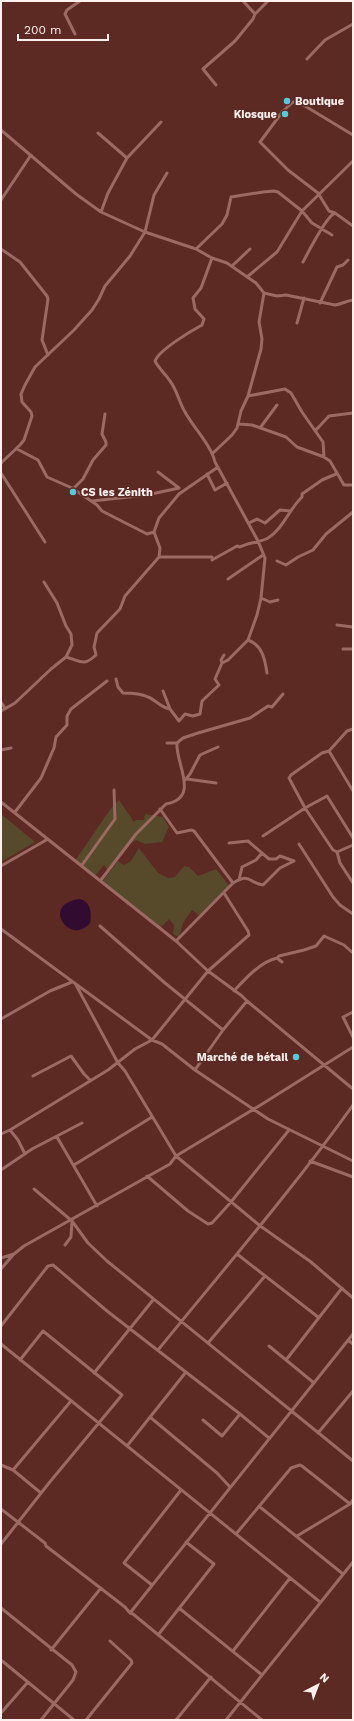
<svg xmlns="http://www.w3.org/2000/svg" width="354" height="1721" viewBox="0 0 354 1721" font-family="'Work Sans',sans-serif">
<rect width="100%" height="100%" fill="#5c2923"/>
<path fill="#574a2b" d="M119 800 134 822 136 820H144L145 814 163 817 169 827 162 842 145 844 136 840 126 847 108 870 104 865 94 877 75 861 109 811Z
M1 814 35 842 1 862Z
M139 848 158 873 168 878 175 877 184 866 189 867 198 876 216 869 230 887 201 917 192 910 183 923 180 934 178 937 173 934 174 925 169 919 160 928 103 884V881L118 861 124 865 131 861Z"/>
<path fill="#310b30" d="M80 899C91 902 92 914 90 923 88 925 85 928 82 929 66 937 43 904 80 899Z"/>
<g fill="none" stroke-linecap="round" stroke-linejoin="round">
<path stroke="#9b6a63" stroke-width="3" d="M243 1 255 14
M75 34 65 14 67 10 80 1
M307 59 325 40 353 24
M216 85 203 69 235 41 253 19 255 14 268 1
M1 130 76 194 101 212 145 232 196 249 212 258 227 263 256 283 264 293 277 296 286 295 335 305C342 304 346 301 353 300
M98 133 127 158
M353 135 300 103 293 102 283 111 260 142 288 170 318 193 329 211 335 213 353 226
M1 200 31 155
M101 212 108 193 127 158 161 122
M1 249 20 262 47 296 48 299 42 340 48 355
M196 249 222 224 227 215 231 197 263 192 274 191 278 192 302 211 312 223 332 235
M303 262C308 253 326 216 335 213
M232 266 250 249
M247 277 277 252 302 211 353 161
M320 303 337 267 343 265 348 260
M297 323 304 298
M248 396 261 349 262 339 259 322 264 293
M239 424 252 425 286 437 297 447 324 457 330 461 344 485H353
M260 428 277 405
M315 431 329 416 353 413
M17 449 38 460 47 477 72 488 97 505 102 511 147 534 154 532 159 518 179 494 218 467
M213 453 232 435 237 428 241 411 248 396 285 389 291 393 302 412 323 442 324 457
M1 463 20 445 24 440 32 416 31 412 22 402 21 394 25 385 35 367 74 330 92 310 99 299 105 286 130 256 145 232 154 195 167 173
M158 472 179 488
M1 473 45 542
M207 474 215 490 227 483
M73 489 83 479 93 460 106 445V442L102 434 105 414
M92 501 147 495 179 488
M249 523 257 519 265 523 280 510 291 511
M159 557H212
M212 560 237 546 240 547C249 542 259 543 268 538 282 530 290 508 302 497V494L322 480 336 474
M277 561 286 565 298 557 313 550 326 534 353 512
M228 579 263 555
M261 598 270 602 278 600
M337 625 353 627
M248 640C262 645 265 659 267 673
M343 649H353
M66 657C81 661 83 667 96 655L94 647 97 633 120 609 125 596 159 557 160 548 154 532
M222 663 221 660 224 655
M116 679 118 687 123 693C131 693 140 693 148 697 156 700 161 708 170 709
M163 691 170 709 179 721 185 714 193 716 200 714 202 701 219 685 215 679 222 663 228 660 248 640 257 615 261 598 265 558 258 541 215 462C211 445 193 427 185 412 179 402 177 390 170 381 165 373 159 369 155 361 159 350 191 331 202 325L204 319 195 309 193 298 201 288 212 258
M1 702 5 708
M1 711 15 703 51 669 66 657 72 645 71 634 66 626 57 603 44 582
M353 729 347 731 329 751 322 753 291 775 289 778 305 808 333 850 337 852 353 845
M167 743H177
M1 750 11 748
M329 751 353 791
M187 779 216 783
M185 780 190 774 200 755 218 747
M1 802 176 941 208 971 242 996 247 1001 353 1089
M160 809 177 833 191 830 194 831 233 883 176 941
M15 812 41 778 54 748 56 737 67 725V716L71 709 107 681
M263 836 305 808 327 796 353 838
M229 843 248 841 269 859H276L280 856 294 861
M299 844 333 897 340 905 353 914
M337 852 340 863 353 883
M82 865 115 819 114 790
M1 866 48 839
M101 880 136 834 166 804C201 798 175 763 177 743L183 738 198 733 250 718 268 706 272 707 283 694
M239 880 242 867 256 860 262 853
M233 883C251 872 248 883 263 885L280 868 294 861
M100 926 165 983 223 1030
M1 929 152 1040 162 1044 195 1070 268 1119 353 1161
M277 958 279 956 304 950 316 946 324 936 344 945 353 953
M76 985 118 1063 125 1071 176 1156 259 1225 311 1262 353 1298
M234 991C245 979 260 962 277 958L282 962
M353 1012 343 1017 353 1037
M1 1019 50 991 72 982
M195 1070 223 1030 247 1001
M33 1076 71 1056 84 1074 90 1080
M10 1130 18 1140 25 1154
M1 1134 10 1130 108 1070 135 1049 152 1040 208 971 249 935 248 931 224 893
M57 1137 97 1206
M310 1161 353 1177
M74 1165 152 1117
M1 1170 32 1149 82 1123
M147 1176 188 1211 208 1224 212 1223 231 1202 289 1130
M34 1189 72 1221 88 1243 107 1261 353 1461
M65 1245 71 1237 72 1221
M237 1254 318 1317
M1 1258 14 1254 24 1246 170 1164 176 1156 259 1106 353 1047
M1 1269 13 1255
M1 1326 48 1266 53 1265 107 1311 240 1414 269 1438
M348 1340 353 1344
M208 1343 265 1276
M1 1344 320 1602
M269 1346 314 1383
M158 1350C224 1269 292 1190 353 1105
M286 1360 342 1288
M94 1373 153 1300
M150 1417 217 1473 230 1487
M203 1420 222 1436 240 1414
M318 1433 353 1391
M127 1446 186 1372
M1 1465 13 1470 41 1493
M13 1470 71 1401
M260 1507 343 1574
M1 1509 45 1543 46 1546 125 1607 130 1613 133 1614 262 1720
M236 1534 291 1468 300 1465 302 1466 350 1504
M297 1536 350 1504 353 1500
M1 1544 49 1483 122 1395 43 1331 20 1360
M152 1585 124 1563 181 1490
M1 1608 72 1665 76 1672 73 1680 41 1720
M179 1608 262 1675
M130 1613 353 1334
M158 1635 214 1564 186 1542
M51 1650 101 1588
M233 1651 290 1578
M1 1660 74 1720
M1 1713 28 1682
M86 1720 132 1663 131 1660 110 1641
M176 1720 211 1677
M226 1720 353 1562"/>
</g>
<g fill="#53cadc" stroke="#5c2923" stroke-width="1.5">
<circle cx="287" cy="101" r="4"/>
<circle cx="285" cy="114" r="4"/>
<circle cx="73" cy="492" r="4"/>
<circle cx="296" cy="1057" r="4"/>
</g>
<g text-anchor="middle" stroke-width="3.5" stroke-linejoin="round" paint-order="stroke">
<g font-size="11" font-weight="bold" fill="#fef0ee" stroke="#5c2923" text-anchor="start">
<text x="295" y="105">Boutique</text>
<text x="277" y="118" text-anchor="end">Kiosque</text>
<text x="81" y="496">CS les Zénith</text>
<text x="288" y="1061" text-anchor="end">Marché de bétail</text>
</g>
</g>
<rect width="354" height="1721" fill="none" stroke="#fef0ee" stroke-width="4"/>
<g transform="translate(318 1685) rotate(42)" stroke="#5c2923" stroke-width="3" paint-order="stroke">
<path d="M0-3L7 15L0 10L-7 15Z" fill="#fef0ee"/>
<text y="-6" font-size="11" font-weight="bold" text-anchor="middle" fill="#fef0ee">N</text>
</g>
<path d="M18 34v6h90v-6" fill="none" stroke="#fef0ee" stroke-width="2"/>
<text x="24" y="34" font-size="12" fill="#fef0ee" stroke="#5c2923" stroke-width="3" paint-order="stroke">200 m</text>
</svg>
